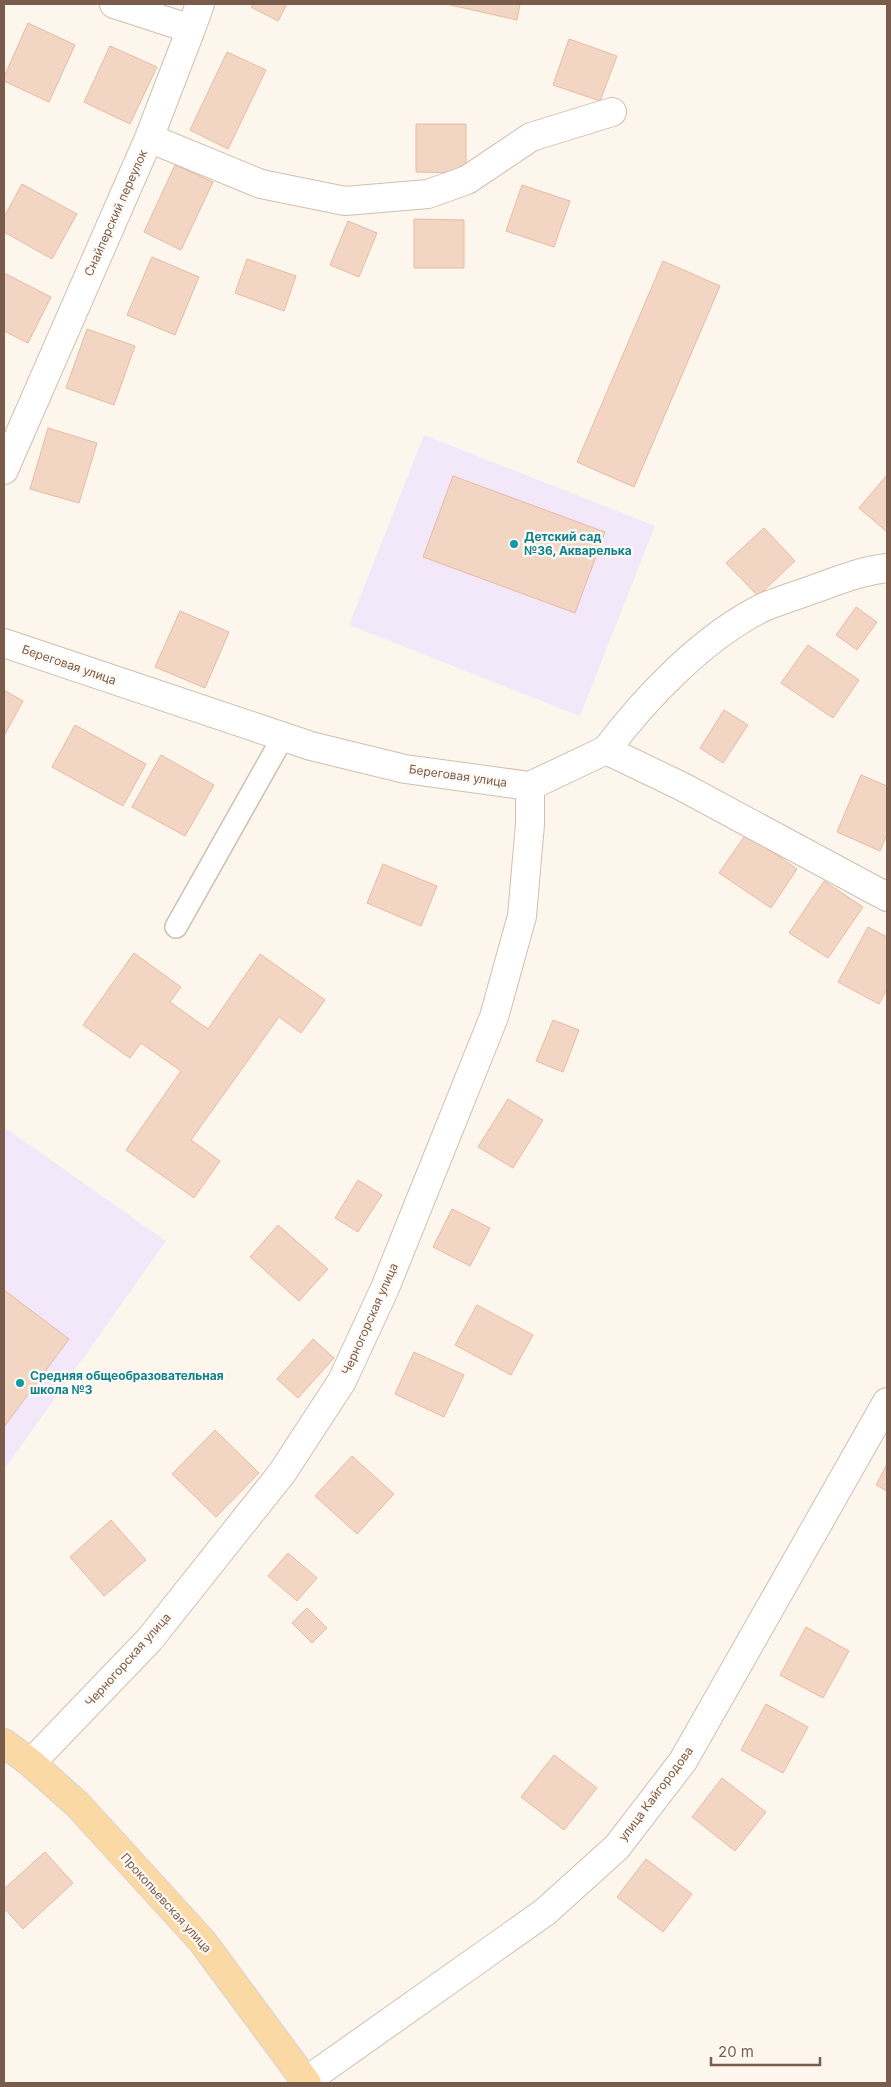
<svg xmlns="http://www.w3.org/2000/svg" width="891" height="2087" viewBox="0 0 891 2087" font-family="Inter,sans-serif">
<rect width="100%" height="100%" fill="#fdf6ec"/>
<path fill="#f3e8fa" d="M424 435 655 526 580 716 349 625Z
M4 1127 166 1241 4 1470Z"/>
<path fill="#f3d5c3" stroke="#e6bba3" d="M253 4H287L278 21 251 7Z
M446 4H520L517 20Z
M28 23 75 45 49 102 4 81V77Z
M569 39 617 56 600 101 553 85Z
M110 46 157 67 130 124 84 102Z
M227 52 266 70 228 149 190 130Z
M416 124H466V173L416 172Z
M175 165 213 182 181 250 144 232Z
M22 184 77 214 52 259 4 232V217Z
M522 185 570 201 554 247 506 231Z
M414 219 464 220V268H414Z
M348 221 377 233 359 277 330 265Z
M152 257 199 277 175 335 127 315Z
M247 259 296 276 284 311 235 293Z
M663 261 720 286 634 487 577 462Z
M4 273 51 297 28 343 4 331Z
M87 329 135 346 114 405 66 388Z
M48 428 97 443 79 503 30 489Z
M887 475V532L859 508Z
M453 476 605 532 575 613 423 557Z
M764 528 795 561 758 596 726 563Z
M856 607 877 622 857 650 836 635Z
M180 611 229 632 205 688 155 667Z
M808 645 859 680 833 718 781 683Z
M4 690 23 701 4 736Z
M724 710 748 725 723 763 700 748Z
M75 725 146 764 123 806 52 767Z
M161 755 214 785 185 836 132 807Z
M861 775 887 786V834L880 851 837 832Z
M746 834 797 869 771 908 719 873Z
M383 864 437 886 421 926 367 903Z
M824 881 863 907 828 958 789 933Z
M868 927 887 937V989L879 1004 838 982Z
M134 953 181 987 170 1002 208 1029 260 954 325 1000 301 1033 279 1017 191 1140 220 1161 194 1198 126 1150 181 1071 141 1043 130 1058 83 1025Z
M553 1020 579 1030 563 1072 536 1061Z
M508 1099 543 1120 513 1168 478 1147Z
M358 1180 382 1195 358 1232 335 1218Z
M452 1209 490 1228 470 1266 433 1247Z
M278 1225 328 1269 299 1301 250 1257Z
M4 1290 69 1339 4 1427Z
M477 1305 533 1335 511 1375 455 1345Z
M313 1339 334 1358 298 1398 277 1379Z
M414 1352 464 1375 444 1417 395 1394Z
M215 1430 259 1473 216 1517 172 1474Z
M352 1456 394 1494 357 1534 315 1496Z
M887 1464V1491L876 1485Z
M111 1520 146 1560 104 1596 70 1557Z
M288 1553 317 1578 297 1601 268 1576Z
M307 1608 327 1628 312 1643 292 1623Z
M806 1627 849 1651 823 1698 780 1675Z
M766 1704 808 1727 783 1773 741 1750Z
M554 1755 597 1788 564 1830 521 1797Z
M722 1778 766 1812 735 1851 692 1817Z
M45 1852 73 1883 23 1929 4 1908V1889Z
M646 1859 692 1894 663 1932 617 1897Z"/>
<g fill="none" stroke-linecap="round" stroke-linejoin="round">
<g stroke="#d1beb0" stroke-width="24">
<path id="service" d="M176 927 283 737"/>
</g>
<g stroke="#d1beb0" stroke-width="30">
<path id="minor" d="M191 29 200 4
M149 138 261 184 345 201 428 194 467 180 531 137 612 112
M4 470 149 138 191 29 114 4
M4 643 311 746 405 769 530 786 606 750 683 787 887 897
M606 750C646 697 703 637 764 607 780 600 798 595 814 589 839 580 861 571 887 568
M31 1763 150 1639 282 1473 342 1381 385 1288 494 1017 522 916 530 824V786
M306 2081 545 1912 617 1847 683 1761 887 1402"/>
</g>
<g stroke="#dad1cd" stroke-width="30">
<path id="primary" d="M4 1743 31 1763 78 1805 202 1941 307 2083"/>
</g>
<use href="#service" stroke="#fff" stroke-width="21"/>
<use href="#minor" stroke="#fff" stroke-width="28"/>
<use href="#primary" stroke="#fbd9a5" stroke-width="28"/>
</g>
<g fill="#0f9aa8" stroke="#fffaf3" stroke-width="2">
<circle cx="514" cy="544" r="5"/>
<circle cx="20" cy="1383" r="5"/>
</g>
<g text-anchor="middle" stroke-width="4.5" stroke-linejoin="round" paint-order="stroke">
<g font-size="12" fill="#7a5c4d" stroke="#fffaf3">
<text transform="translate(116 213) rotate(-66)" y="4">Снайперский переулок</text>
<text transform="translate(69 665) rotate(19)" y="4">Береговая улица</text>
<text transform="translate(458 776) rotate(8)" y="4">Береговая улица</text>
<text transform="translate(370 1319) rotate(-66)" y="4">Черногорская улица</text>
<text transform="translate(128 1660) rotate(-48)" y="4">Черногорская улица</text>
<text transform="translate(656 1794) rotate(-53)" y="4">улица Кайгородова</text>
<text transform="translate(166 1903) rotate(48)" y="4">Прокопьевская улица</text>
</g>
<g font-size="12" font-weight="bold" fill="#0d838f" stroke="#fffaf3" text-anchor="start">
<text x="524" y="541">Детский сад<tspan x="524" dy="14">№36, Акварелька</tspan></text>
<text x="30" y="1380">Средняя общеобразовательная<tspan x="30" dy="14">школа №3</tspan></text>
</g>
</g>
<rect width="891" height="2087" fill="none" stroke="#7a5c4d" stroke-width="10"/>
<path d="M711 2057v8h109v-8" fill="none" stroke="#7a5c4d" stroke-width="2.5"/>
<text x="718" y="2057" font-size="15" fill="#7a5c4d" stroke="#fffaf3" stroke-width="4" paint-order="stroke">20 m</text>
</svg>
